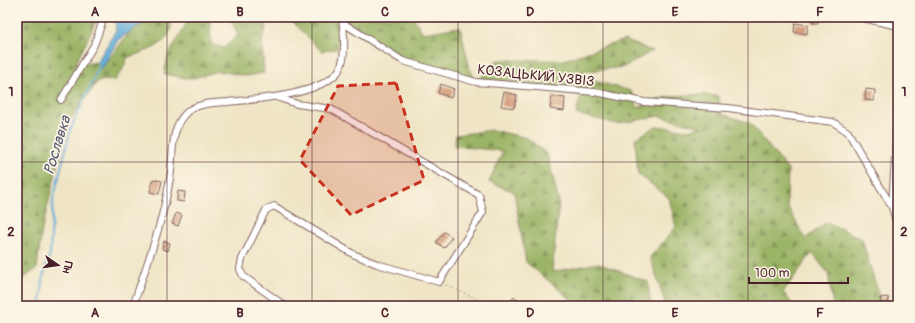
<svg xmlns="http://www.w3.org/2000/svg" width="915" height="323" viewBox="0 0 915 323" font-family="Pangolin,sans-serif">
<defs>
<pattern id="forest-firs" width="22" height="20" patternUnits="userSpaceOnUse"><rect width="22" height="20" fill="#9bb466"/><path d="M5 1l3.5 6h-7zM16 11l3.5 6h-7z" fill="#809254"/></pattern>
<pattern id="building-back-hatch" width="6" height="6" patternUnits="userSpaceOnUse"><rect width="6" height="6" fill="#d49773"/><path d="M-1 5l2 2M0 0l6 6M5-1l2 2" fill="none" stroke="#ae7b5f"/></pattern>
</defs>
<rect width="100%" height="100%" fill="#fcf5e5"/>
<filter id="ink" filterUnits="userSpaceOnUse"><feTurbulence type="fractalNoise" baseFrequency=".025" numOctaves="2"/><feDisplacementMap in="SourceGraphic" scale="8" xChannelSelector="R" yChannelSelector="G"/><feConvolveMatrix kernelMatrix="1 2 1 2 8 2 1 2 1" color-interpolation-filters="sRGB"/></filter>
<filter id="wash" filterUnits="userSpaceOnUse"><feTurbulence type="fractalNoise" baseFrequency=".012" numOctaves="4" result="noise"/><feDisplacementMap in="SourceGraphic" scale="16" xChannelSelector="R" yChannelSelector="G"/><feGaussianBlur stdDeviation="0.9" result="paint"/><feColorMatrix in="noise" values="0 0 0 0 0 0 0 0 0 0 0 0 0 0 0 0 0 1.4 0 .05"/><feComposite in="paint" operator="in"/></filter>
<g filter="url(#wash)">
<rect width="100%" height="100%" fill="#efe5c6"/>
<path fill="url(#forest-firs)" stroke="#726a48" d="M17 17H89L97 19 75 65 97 62 102 68 132 29 151 17H171C175 44 148 51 128 57L122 71 114 81 105 80 97 82 68 123 42 229 37 268 17 284Z
M190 17 210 19 211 44 224 48 238 35 229 17H269L262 42 264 73 247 76 218 71 190 79 164 74 168 56Z
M292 17H336L339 30 338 49 321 51 293 22Z
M346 17H413L423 33 460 27 470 69 476 82 403 61 348 25Z
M624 40 652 51 624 67 579 72 584 78 631 91 638 108C668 93 686 94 718 96L722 114 750 123 788 170 787 205 805 239 827 222 862 239 882 306H833L828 273 812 253 783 292 794 306H666L650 257 676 227 669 198 638 174 635 139 656 126 687 130 702 127 660 116 617 124 576 114 581 95 528 84 480 79 497 60H564Z
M492 130 527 138 547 154 559 202 552 272 598 263 648 282 651 306H579L526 262 514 192 489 182 503 151 454 146 456 135Z"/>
<path fill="#5faad7" stroke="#546481" d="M119 17H151L118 40 102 69 97 62 116 30 115 21Z"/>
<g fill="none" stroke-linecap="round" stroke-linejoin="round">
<path stroke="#5faad7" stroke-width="2" d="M41 302 43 277 50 254 53 200 71 128 101 63"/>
</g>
<g id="blocks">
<path fill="url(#building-back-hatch)" d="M813 17H818V23H812Z
M795 23 808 25 807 34 794 32Z
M441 84 454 89 451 98 438 93Z
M866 89 875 90 874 101 865 100Z
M504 92 517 95 514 108 501 106Z
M552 96 565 98 564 111 550 109Z
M153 179 162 181 159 194 150 192Z
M178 191 185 192 184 202 177 201Z
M176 213 182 215 178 226 172 224Z
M444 232 452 237 444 248 436 242Z
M164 241 170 243 168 251 162 249Z
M514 297 525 306H506Z
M888 297 889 306H881L880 298Z"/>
</g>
</g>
<g filter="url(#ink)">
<use href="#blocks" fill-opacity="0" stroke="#846461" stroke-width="1"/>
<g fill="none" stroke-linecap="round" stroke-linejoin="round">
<g stroke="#846461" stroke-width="8">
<path id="minor" d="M858 17 898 26
M343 23 403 61 476 82 595 92 644 102 728 108 833 122 848 132 892 207
M276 97 297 104 331 109 479 195 483 212 439 282 377 264 353 254 274 206 266 210 242 259 240 269 243 276 285 306
M61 100 94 45 104 17
M898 110 892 207 898 228
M133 306C147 264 163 222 170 178 174 157 169 128 187 112 197 103 215 103 228 102 257 99 316 96 337 73 347 62 344 31 342 17"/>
</g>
<path stroke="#846461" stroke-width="1" stroke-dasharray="1 3" stroke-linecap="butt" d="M446 285 484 302 488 306"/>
<use href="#minor" stroke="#fff" stroke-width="6"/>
</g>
</g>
<path fill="#c8321e" fill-opacity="0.2" stroke="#c8321e" stroke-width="3" stroke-dasharray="8 5" stroke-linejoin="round" d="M396 83 424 180 351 215 300 160 338 86Z"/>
<path fill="none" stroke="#4a1f2b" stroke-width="1" stroke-opacity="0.55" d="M167 17V306M312 17V306M458 17V306M603 17V306M748 17V306M17 162H898"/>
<g text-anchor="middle" stroke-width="3.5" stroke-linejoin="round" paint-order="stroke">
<g font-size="14" fill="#4a1f2b" stroke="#fcf5e5">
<text transform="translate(536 75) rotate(6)" y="5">КОЗАЦЬКИЙ УЗВІЗ</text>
</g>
<g font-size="15" font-style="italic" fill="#525770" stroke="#fcf5e5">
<text transform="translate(57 145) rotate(-73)" y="5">Рославка</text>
</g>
</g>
<rect width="915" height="323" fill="none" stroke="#fcf5e5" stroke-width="44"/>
<g transform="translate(58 265) rotate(103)" stroke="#fcf5e5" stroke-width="3" paint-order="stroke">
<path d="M0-3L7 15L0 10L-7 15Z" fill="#4a1f2b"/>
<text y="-6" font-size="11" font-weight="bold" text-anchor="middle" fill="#4a1f2b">Пн</text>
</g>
<path d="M749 277v6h99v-6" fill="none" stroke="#4a1f2b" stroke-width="2"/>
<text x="755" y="277" font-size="12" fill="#4a1f2b" stroke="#fcf5e5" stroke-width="3" paint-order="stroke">100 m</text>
<rect x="22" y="22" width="871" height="279" fill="none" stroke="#4a1f2b" stroke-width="1.5"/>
<g font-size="13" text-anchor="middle" font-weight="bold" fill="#4a1f2b">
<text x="95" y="16">A</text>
<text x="240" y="16">B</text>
<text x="385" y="16">C</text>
<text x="530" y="16">D</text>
<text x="675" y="16">E</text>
<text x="820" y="16">F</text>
<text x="11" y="96">1</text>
<text x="904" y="96">1</text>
<text x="11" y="236">2</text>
<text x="904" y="236">2</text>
<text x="95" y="317">A</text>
<text x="240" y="317">B</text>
<text x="385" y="317">C</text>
<text x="530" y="317">D</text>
<text x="675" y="317">E</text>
<text x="820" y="317">F</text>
</g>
</svg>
